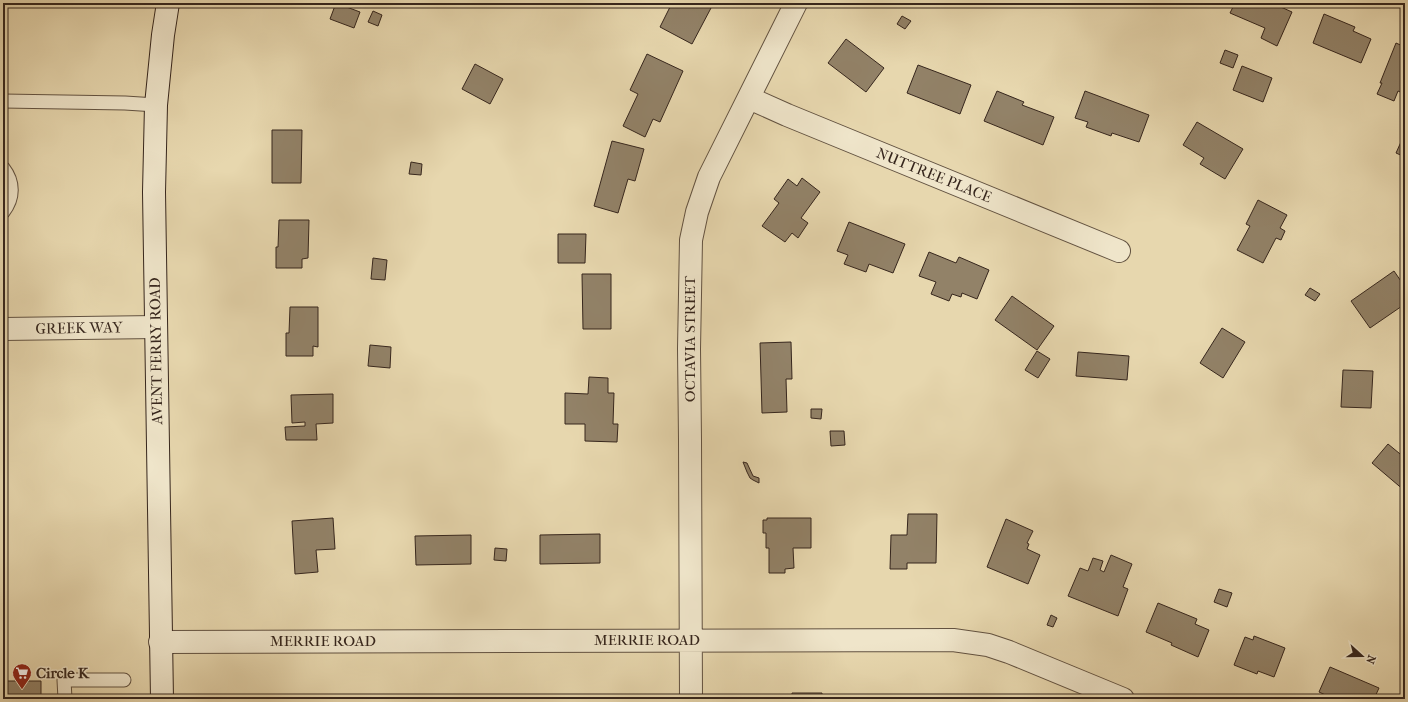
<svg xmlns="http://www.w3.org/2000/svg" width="1408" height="702" viewBox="0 0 1408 702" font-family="'IM FELL French Canon',serif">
<rect width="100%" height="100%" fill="#e7d7ae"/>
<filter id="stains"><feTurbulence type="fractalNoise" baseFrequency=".005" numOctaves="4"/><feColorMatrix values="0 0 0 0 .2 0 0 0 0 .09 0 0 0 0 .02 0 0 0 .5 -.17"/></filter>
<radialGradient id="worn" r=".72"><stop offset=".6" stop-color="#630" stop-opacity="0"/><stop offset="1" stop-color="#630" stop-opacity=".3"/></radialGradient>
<path fill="#928268" stroke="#36261d" d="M336 3 360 12 354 28 330 19Z
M672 3H703L711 8 692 44 660 27Z
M1235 3H1272L1292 12 1277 46 1261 38 1265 28 1230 13Z
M373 11 382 15 378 26 368 22Z
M1324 14 1355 27 1353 31 1371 39 1361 63 1313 43Z
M902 16 911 21 905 29 897 24Z
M846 39 884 68 866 92 828 63Z
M1396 43 1405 47V94L1398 91 1394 101 1377 94 1382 83H1380Z
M1225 50 1238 55 1233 68 1220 63Z
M647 54 683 71 660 122 653 119 645 137 623 126 638 94 630 90Z
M475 64 503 79 490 104 462 89Z
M918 65 971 85 960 114 907 93Z
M1242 66 1272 78 1263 102 1233 90Z
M997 91 1024 102 1022 105 1054 117 1043 145 984 121Z
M1085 91 1149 115 1139 142 1112 133 1111 136 1086 127 1088 122 1075 118Z
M1197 122 1243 149 1225 179 1200 164 1204 158 1183 145Z
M272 130H302L301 183H272Z
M1405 133V157L1396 153Z
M612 141 644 149 635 181 628 179 618 213 594 206Z
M411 162 422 164 421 175 409 174Z
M802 178 820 192 801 218 808 223 798 238 792 233 785 242 762 226 779 203 774 199 788 179 797 186Z
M1258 200 1287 215 1280 228 1285 231 1281 240 1276 238 1263 263 1237 250 1250 226 1246 224Z
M279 220H309L308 258 302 259V268H276V247H278Z
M849 222 905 244 893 273 869 264 866 272 844 264 848 255 837 251Z
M558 234H586L585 263H558Z
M929 252 956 263 959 257 989 270 977 299 962 293 961 297 952 294 949 301 931 294 936 282 919 276Z
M373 258 387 260 385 280 371 279Z
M1394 271 1405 287V304L1370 328 1351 301Z
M582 274H611V329H583Z
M1310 288 1320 294 1315 301 1305 295Z
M1012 296 1054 326 1037 350 995 320Z
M290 307H318V347L313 346V356H286V333H289Z
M1222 328 1245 342 1223 378 1200 363Z
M791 342 792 379H786L787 412 762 413 760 343Z
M370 345 391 347 390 368 368 366Z
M1037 351 1050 359 1038 378 1025 370Z
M1078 352 1129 356 1127 380 1076 376Z
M1343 370 1373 371 1371 408 1341 407Z
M589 377 608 378V393H614L613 424H618L617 442 585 441V424H565V393L588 394Z
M333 394V423L316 424 317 440H286L285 427 305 426V422L292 423 291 395Z
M811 409H822L821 419 811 418Z
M830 431H844L845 445 831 446Z
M1388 444 1405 458V491L1372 463Z
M743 462 747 463 753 476 759 478V483L753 480 750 478 747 472Z
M908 514H937L936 563H907V569H890L891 535H907Z
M333 518 335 549 316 550 318 572 295 574 292 521Z
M767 518H811V548H793L794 568 785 569V573H769V548H766V533H763V520H767Z
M1006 519 1033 531 1027 543 1029 544 1027 549 1040 555 1028 584 987 567Z
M600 534V563L540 564V535Z
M471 535V564L416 565 415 536Z
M495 548 507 549 506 561 494 560Z
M1111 555 1132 564 1123 587 1128 589 1118 616 1068 596 1080 568 1088 571 1093 558 1103 561 1100 570 1104 572Z
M1219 589 1232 593 1227 607 1214 602Z
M1158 603 1197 619 1195 624 1209 630 1198 657 1171 645 1172 643 1146 632Z
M1051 615 1057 618 1053 627 1047 625Z
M1254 636 1285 648 1274 677 1258 671 1257 674 1234 665 1245 637 1253 640Z
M1330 667 1379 688 1374 699H1334L1319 692Z
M3 681H41V699H3Z
M792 693H822V699H792Z"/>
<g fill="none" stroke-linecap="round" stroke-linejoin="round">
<g stroke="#625241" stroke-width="15">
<path id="service" d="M3 101 125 103 156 105
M3 168C14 182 14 198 3 212
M65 699 64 680H124"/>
</g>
<g stroke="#625241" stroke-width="24">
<path id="minor" d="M749 98 787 115 1119 251
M3 329 156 327
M160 642 953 640 988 645 1009 652 1123 699
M691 699 690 440 689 349 691 240 697 212 709 177 796 3"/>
</g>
<g stroke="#36261d" stroke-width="24">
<path id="secondary" d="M162 699 154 192 156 105 163 35 168 3"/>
</g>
<use href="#service" stroke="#efe5ca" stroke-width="13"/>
<use href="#minor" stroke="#efe5ca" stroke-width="22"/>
<use href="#secondary" stroke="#efe5ca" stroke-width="22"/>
</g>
<defs>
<g id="supermarket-pin" transform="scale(1)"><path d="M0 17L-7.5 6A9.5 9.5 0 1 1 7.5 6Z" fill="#8f2418" stroke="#efe5ca"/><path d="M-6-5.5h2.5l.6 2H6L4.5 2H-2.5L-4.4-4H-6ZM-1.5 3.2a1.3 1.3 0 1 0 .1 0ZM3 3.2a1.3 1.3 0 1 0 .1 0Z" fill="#fff"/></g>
</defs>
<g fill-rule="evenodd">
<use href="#supermarket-pin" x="22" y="673"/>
</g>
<g text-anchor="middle" stroke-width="3" stroke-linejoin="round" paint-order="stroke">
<g font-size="15" fill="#36261d" stroke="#efe5ca">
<text transform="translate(934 175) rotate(22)" y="5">NUTTREE PLACE</text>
<text transform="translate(79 328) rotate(-1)" y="5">GREEK WAY</text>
<text transform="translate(690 339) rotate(-90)" y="5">OCTAVIA STREET</text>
<text transform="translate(156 351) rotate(-91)" y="5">AVENT FERRY ROAD</text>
<text x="647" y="645">MERRIE ROAD</text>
<text x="323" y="646">MERRIE ROAD</text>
</g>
<g font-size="15" font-weight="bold" fill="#36261d" stroke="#efe5ca" text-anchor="start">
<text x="36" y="678">Circle K</text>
</g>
</g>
<rect width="1408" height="702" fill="none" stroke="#e7d7ae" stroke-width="16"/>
<rect x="4" y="4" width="1400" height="694" fill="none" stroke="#36261d" stroke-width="2"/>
<rect x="8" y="8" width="1392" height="686" fill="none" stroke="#36261d"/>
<g transform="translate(1362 656) rotate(111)" stroke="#efe5ca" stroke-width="3" paint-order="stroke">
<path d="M0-3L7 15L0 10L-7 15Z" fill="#36261d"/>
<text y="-6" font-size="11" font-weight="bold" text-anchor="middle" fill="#36261d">N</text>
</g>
<rect width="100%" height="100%" filter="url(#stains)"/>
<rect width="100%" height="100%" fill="url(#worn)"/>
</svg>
